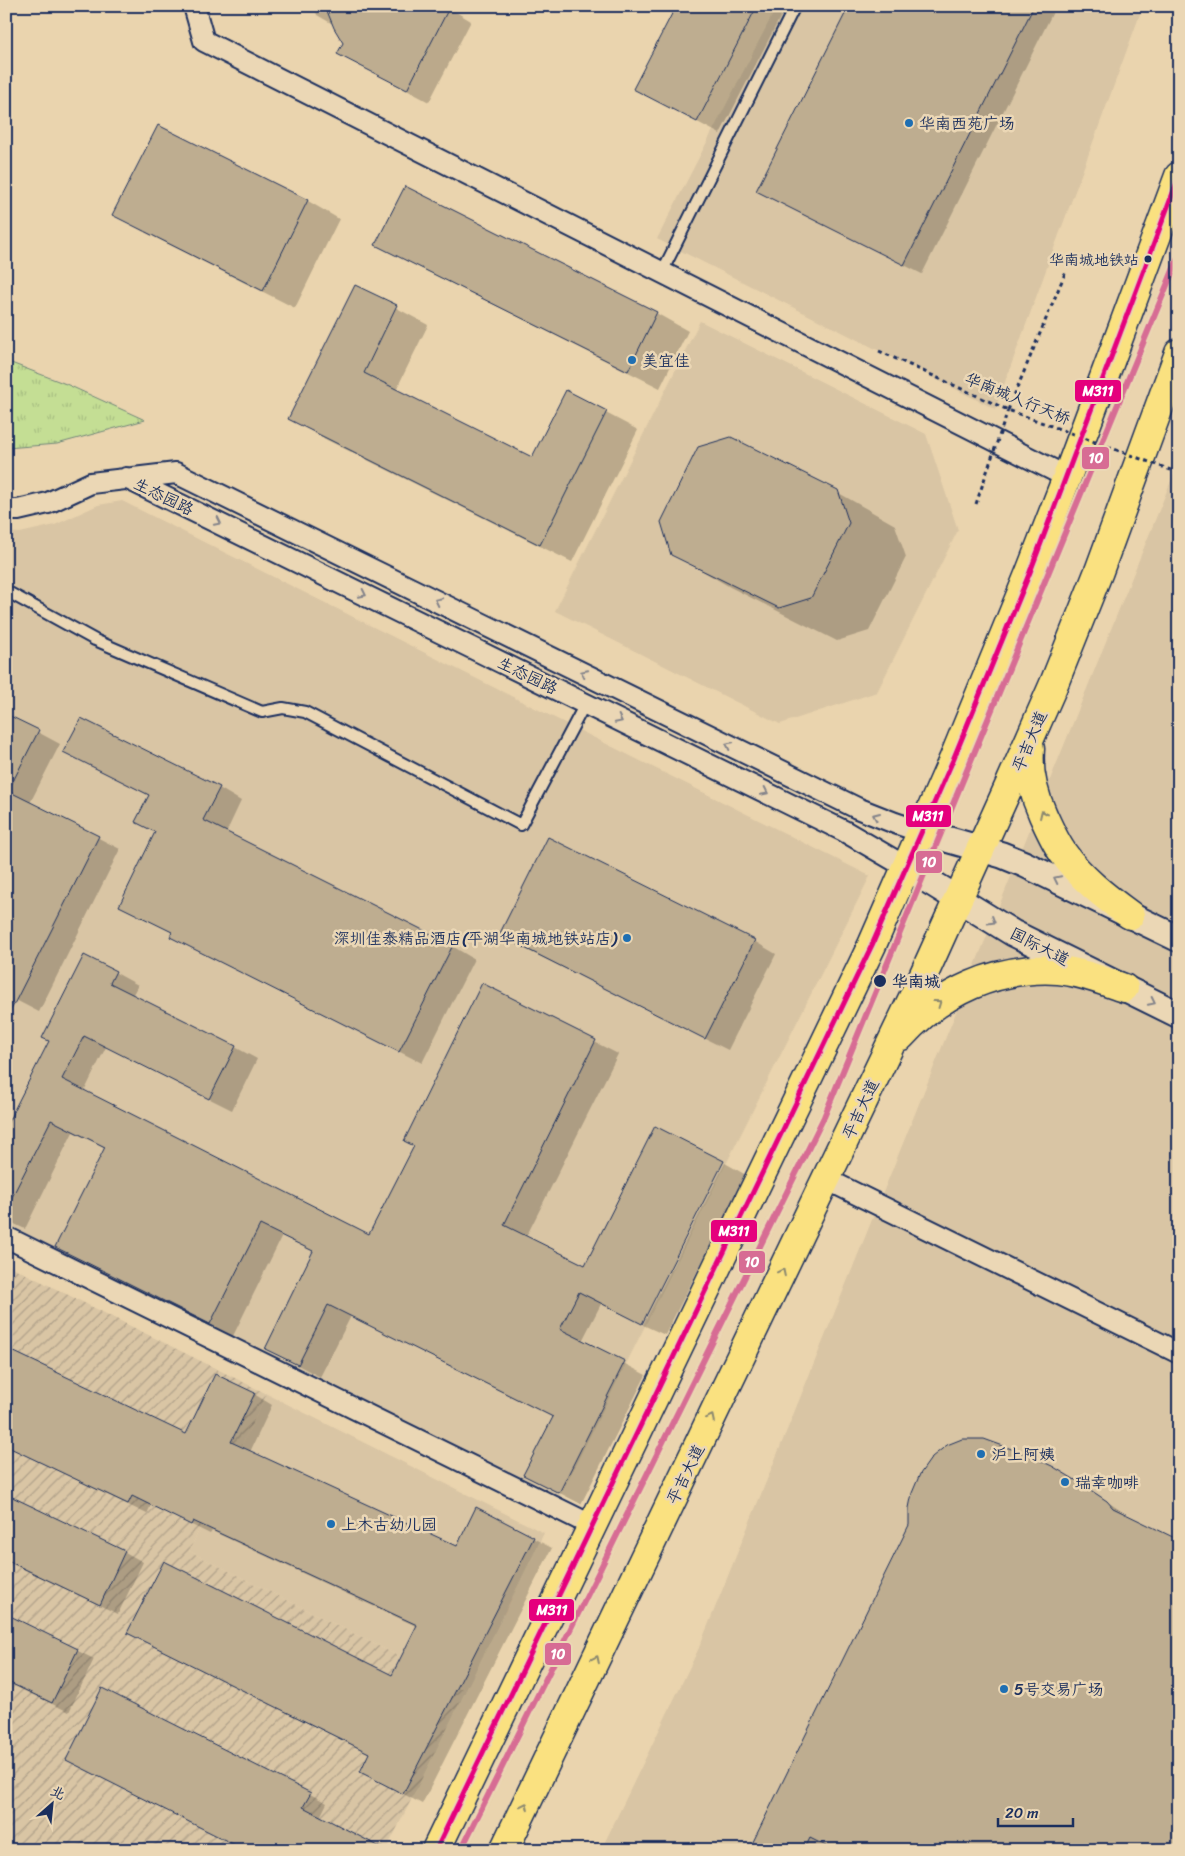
<svg xmlns="http://www.w3.org/2000/svg" width="1185" height="1856" viewBox="0 0 1185 1856" font-family="Sriracha,'LXGW WenKai TC',sans-serif">
<defs>
<pattern id="industrial-furrows" width="10" height="10" patternUnits="userSpaceOnUse" patternTransform="scale(1.25)"><rect width="10" height="10" fill="#d9c5a4"/><path d="M-1 1l2-2M0 10L10 0M9 11l2-2" fill="none" stroke="#afa089"/></pattern>
<pattern id="park-tufts" width="24" height="20" patternUnits="userSpaceOnUse" patternTransform="scale(1.25)"><rect width="24" height="20" fill="#c4de94"/><path d="M3 7l-1-3M5 7V3M7 7l1-3M15 17l-1-3M17 17v-4M19 17l1-3" fill="none" stroke="#a8bf82"/></pattern>
</defs>
<rect width="100%" height="100%" fill="#ead4ae"/>
<filter id="ink" filterUnits="userSpaceOnUse"><feTurbulence type="fractalNoise" baseFrequency=".02" numOctaves="2"/><feDisplacementMap in="SourceGraphic" scale="10" xChannelSelector="R" yChannelSelector="G"/><feConvolveMatrix kernelMatrix="1 2 1 2 8 2 1 2 1" color-interpolation-filters="sRGB"/></filter>
<g filter="url(#ink)">
<path fill="#d9c5a4" d="M777 6H1143L995 409 657 239Z
M700 321 926 434 958 530 877 692 780 724 555 611Z
M1179 461V1850H601L698 1650Z
M122 501 870 876 558 1500 6 1224V532L20 533 55 525 98 505Z
M267 1394 544 1533 466 1690 189 1551Z"/>
<path fill="url(#industrial-furrows)" d="M6 1264 267 1394 189 1551 466 1690 386 1850H6Z"/>
<path fill="url(#park-tufts)" stroke="#708679" d="M6 361 66 384 145 420 57 444 6 448Z"/>
<path fill="#0003" d="M314 6H446L471 21 429 102 339 54 344 43 336 26 317 15Z
M677 6H786L720 134 635 89Z
M850 6H1056L922 274 775 200Z
M158 126 308 201 339 219 295 308 146 233 114 214Z
M377 244 656 313 688 331 660 388 409 262Z
M356 286 428 325 396 390 533 458 566 392 638 430 572 562 321 437 290 418Z
M837 492 895 525 906 557 869 631 837 641 730 587 673 554Z
M6 715 60 744 30 803 120 849 39 1012 6 995Z
M81 719 219 788 241 801 226 833 452 946 474 959 422 1063 194 949 172 936 173 933 121 905 156 833 136 822 150 796 65 751Z
M501 935 754 941 776 954 728 1050 523 948Z
M85 956 138 985 132 996 235 1047 257 1059 232 1110 106 1047 84 1092 370 1235 415 1146 483 985 618 1054 526 1237 641 1323 601 1304 582 1341 646 1375 581 1504 525 1475 554 1418 351 1316 320 1377 266 1348 314 1252 282 1236 233 1336 79 1259 57 1246 106 1148 73 1132 25 1229 6 1220V1129L50 1041Z
M6 1072 10 1075 6 1082Z
M725 1163 746 1175 665 1335 643 1325Z
M254 1394 272 1405 250 1452 457 1548 477 1509 552 1548 422 1804 361 1771 370 1754 147 1643 393 1677 418 1627 212 1531 210 1534 151 1505 147 1514 6 1446 186 1436Z
M1075 1480 1133 1519 1179 1850H751Z
M6 1495 125 1552 143 1562 118 1614 6 1561Z
M6 1615 94 1659 69 1712 6 1682Z
M67 1760 310 1794 327 1803 320 1817 245 1850Z"/>
<path fill="#bead90" stroke="#1b2f5e" d="M325 6H450L407 90 337 54 343 43 334 28Z
M676 6H757L697 122 633 89Z
M849 6H1034L904 265 756 191Z
M158 125 308 200 263 291 112 215Z
M405 186 657 312 628 371 375 245Z
M355 285 397 305 364 373 532 457 566 390 607 411 540 545 288 419Z
M731 437 838 490 849 523 811 598 779 608 671 555 661 522 698 447Z
M6 714 39 730 8 791 99 836 6 1020Z
M81 718 220 787 203 820 453 945 399 1052 170 937 172 932 119 906 155 832 135 822 149 795 63 752Z
M548 837 755 940 705 1039 499 935Z
M84 955 116 971 110 983 236 1046 209 1099 84 1036 62 1079 369 1234 414 1146 404 1141 482 983 596 1040 504 1225 585 1265 655 1126 724 1161 642 1324 579 1292 560 1329 625 1361 559 1493 523 1475 553 1417 328 1305 298 1365 265 1349 313 1251 260 1225 210 1324 122 1280 55 1247 105 1147 51 1120 6 1209V1126L49 1041 42 1038Z
M6 1348 186 1434 215 1374 255 1393 231 1442 457 1546 476 1507 534 1537 403 1794 360 1772 369 1753 127 1633 164 1561 392 1675 417 1625 193 1521 191 1525 132 1496 128 1504 6 1446Z
M962 1439H984L1028 1455 1052 1466 1077 1481 1107 1501 1113 1508 1179 1540V1850H834L810 1838 804 1850H749L909 1525V1508L912 1493 920 1474 932 1457 947 1445Z
M6 1494 125 1551 100 1605 6 1560Z
M6 1614 78 1649 52 1703 6 1681Z
M102 1688 311 1793 303 1807 386 1850H245L66 1760Z"/>
<g fill="none" stroke-linecap="round" stroke-linejoin="round">
<g stroke="#1b2f5e" stroke-width="14">
<path id="service" d="M662 272 795 6
M6 591 95 640 262 712 283 708 305 712 521 825 585 704"/>
</g>
<g stroke="#1b2f5e" stroke-width="24">
<path id="minor" d="M194 6 204 41 1067 477
M126 478 844 831 906 867
M6 510H18L48 503 91 483 176 473 857 808 895 823 922 832
M826 1179 1179 1353
M6 1237 593 1526"/>
</g>
<g stroke="#1b2f5e" stroke-width="29">
<path id="tertiary" d="M922 832 1002 855 1024 864 1179 939
M906 867 1013 933 1179 1015"/>
</g>
<g stroke="#1b2f5e" stroke-width="31">
<path id="primary" d="M1030 749C1028 773 1033 793 1043 815 1049 828 1055 842 1063 853 1081 878 1105 897 1130 915
M901 1036C941 992 997 966 1058 970 1081 972 1103 981 1124 988
M436 1850 872 945 953 760 1030 572 1067 477 1179 176
M504 1850 919 985 1009 786 1053 686 1099 571 1179 353"/>
</g>
<path stroke="#1b2f5e" stroke-width="3" stroke-dasharray="4 4" stroke-linecap="butt" d="M1008 410 1066 271"/>
<use href="#service" stroke="#ebd7b5" stroke-width="10"/>
<use href="#minor" stroke="#ebd7b5" stroke-width="20"/>
<use href="#tertiary" stroke="#ebd7b5" stroke-width="25"/>
<use href="#primary" stroke="#fae180" stroke-width="28"/>
<path stroke="#1b2f5e" stroke-width="3" stroke-dasharray="4 4" stroke-linecap="butt" d="M879 351 1008 410 1179 473
M976 504 1008 410"/>
<g stroke="#ebd7b5" stroke-width="9">
<path id="bus-1" d="M436 1850 872 945 953 760 1030 572 1179 177"/>
</g>
<use href="#bus-1" stroke="#e5007d" stroke-width="5"/>
<g stroke="#ebd7b5" stroke-width="10">
<path id="metro-1" d="M461 1850 824 1117 1179 256"/>
</g>
<use href="#metro-1" stroke="#d76c94" stroke-width="6"/>
</g>
<defs><path id="oneway-chevron" d="M-2-3.5L2.5 0L-2 3.5" fill="none" stroke-width="1.6" stroke-linecap="round" stroke-linejoin="round" transform="scale(1.25)"/></defs>
<g stroke="#83838a">
<use href="#oneway-chevron" transform="translate(218 522) rotate(26)"/>
<use href="#oneway-chevron" transform="translate(363 594) rotate(26)"/>
<use href="#oneway-chevron" transform="translate(438 601) rotate(-154)"/>
<use href="#oneway-chevron" transform="translate(584 673) rotate(-154)"/>
<use href="#oneway-chevron" transform="translate(619 720) rotate(26)"/>
<use href="#oneway-chevron" transform="translate(729 745) rotate(-154)"/>
<use href="#oneway-chevron" transform="translate(765 792) rotate(26)"/>
<use href="#oneway-chevron" transform="translate(876 816) rotate(-157)"/>
<use href="#oneway-chevron" transform="translate(1057 879) rotate(-154)"/>
<use href="#oneway-chevron" transform="translate(992 921) rotate(31)"/>
<use href="#oneway-chevron" transform="translate(1152 1002) rotate(26)"/>
</g>
<g stroke="#8a886f">
<use href="#oneway-chevron" transform="translate(1043 814) rotate(-115)"/>
<use href="#oneway-chevron" transform="translate(938 1003) rotate(-36)"/>
<use href="#oneway-chevron" transform="translate(782 1272) rotate(-64)"/>
<use href="#oneway-chevron" transform="translate(711 1418) rotate(-64)"/>
<use href="#oneway-chevron" transform="translate(596 1659) rotate(-64)"/>
<use href="#oneway-chevron" transform="translate(525 1806) rotate(-64)"/>
</g>
</g>
<g fill="#1f6fb2" stroke="#ebd7b5" stroke-width="2">
<circle cx="909" cy="123" r="5"/>
<circle cx="632" cy="360" r="5"/>
<circle cx="627" cy="938" r="5"/>
<circle cx="981" cy="1454" r="5"/>
<circle cx="1065" cy="1482" r="5"/>
<circle cx="331" cy="1524" r="5"/>
<circle cx="1004" cy="1689" r="5"/>
</g>
<g fill="#1b2f5e" stroke="#ebd7b5" stroke-width="2">
<circle cx="1148" cy="259" r="4.5"/>
<circle cx="880" cy="981" r="7"/>
</g>
<g text-anchor="middle" stroke-width="5" stroke-linejoin="round" paint-order="stroke">
<g font-size="15" fill="#1b2f5e" stroke="#ebd7b5" text-anchor="end">
<text x="1139" y="265">华南城地铁站</text>
</g>
<g font-size="16" fill="#1b2f5e" stroke="#ebd7b5" text-anchor="start">
<text x="919" y="129">华南西苑广场</text>
<text x="642" y="366">美宜佳</text>
<text x="617" y="944" text-anchor="end">深圳佳泰精品酒店(平湖华南城地铁站店)</text>
<text x="991" y="1460">沪上阿姨</text>
<text x="1075" y="1488">瑞幸咖啡</text>
<text x="341" y="1530">上木古幼儿园</text>
<text x="1014" y="1695">5号交易广场</text>
</g>
<g font-size="16" fill="#1b2f5e" stroke="#ebd7b5">
<text transform="translate(1018 398) rotate(22)" y="6">华南城人行天桥</text>
<text transform="translate(164 496) rotate(26)" y="6">生态园路</text>
<text transform="translate(528 675) rotate(26)" y="6">生态园路</text>
<text transform="translate(1029 741) rotate(-67)" y="6">平吉大道</text>
<text transform="translate(1040 946) rotate(27)" y="6">国际大道</text>
<text transform="translate(860 1109) rotate(-65)" y="6">平吉大道</text>
<text transform="translate(685 1474) rotate(-64)" y="6">平吉大道</text>
</g>
<g font-size="16" font-weight="bold" fill="#1b2f5e" stroke="#ebd7b5" text-anchor="start">
<text x="892" y="987">华南城</text>
</g>
</g>
<g stroke="#ebd7b5" stroke-width="2">
<rect x="1074" y="379" width="48" height="24" rx="5" fill="#e5007d"/>
<rect x="1081" y="446" width="29" height="24" rx="5" fill="#d76c94"/>
<rect x="905" y="804" width="47" height="24" rx="5" fill="#e5007d"/>
<rect x="915" y="850" width="28" height="24" rx="5" fill="#d76c94"/>
<rect x="710" y="1219" width="48" height="24" rx="5" fill="#e5007d"/>
<rect x="738" y="1250" width="28" height="24" rx="5" fill="#d76c94"/>
<rect x="528" y="1598" width="47" height="24" rx="5" fill="#e5007d"/>
<rect x="544" y="1642" width="28" height="24" rx="5" fill="#d76c94"/>
</g>
<g font-size="14" text-anchor="middle" font-weight="bold" fill="#fff">
<text x="1098" y="396">M311</text>
<text x="1096" y="463">10</text>
<text x="928" y="821">M311</text>
<text x="929" y="867">10</text>
<text x="734" y="1236">M311</text>
<text x="752" y="1267">10</text>
<text x="552" y="1615">M311</text>
<text x="558" y="1659">10</text>
</g>
<rect width="1185" height="1856" fill="none" stroke="#ebd7b5" stroke-width="25"/>
<rect x="12" y="12" width="1160" height="1831" fill="none" stroke="#1b2f5e" stroke-width="2" filter="url(#ink)"/>
<g transform="translate(52 1804) rotate(27)" stroke="#ebd7b5" stroke-width="4" paint-order="stroke">
<path d="M0-4L9 19L0 12L-9 19Z" fill="#1b2f5e"/>
<text y="-8" font-size="14" font-weight="bold" text-anchor="middle" fill="#1b2f5e">北</text>
</g>
<path d="M998 1818v8h75v-8" fill="none" stroke="#1b2f5e" stroke-width="2.5"/>
<text x="1005" y="1818" font-size="15" fill="#1b2f5e" stroke="#ebd7b5" stroke-width="4" paint-order="stroke">20 m</text>
</svg>
